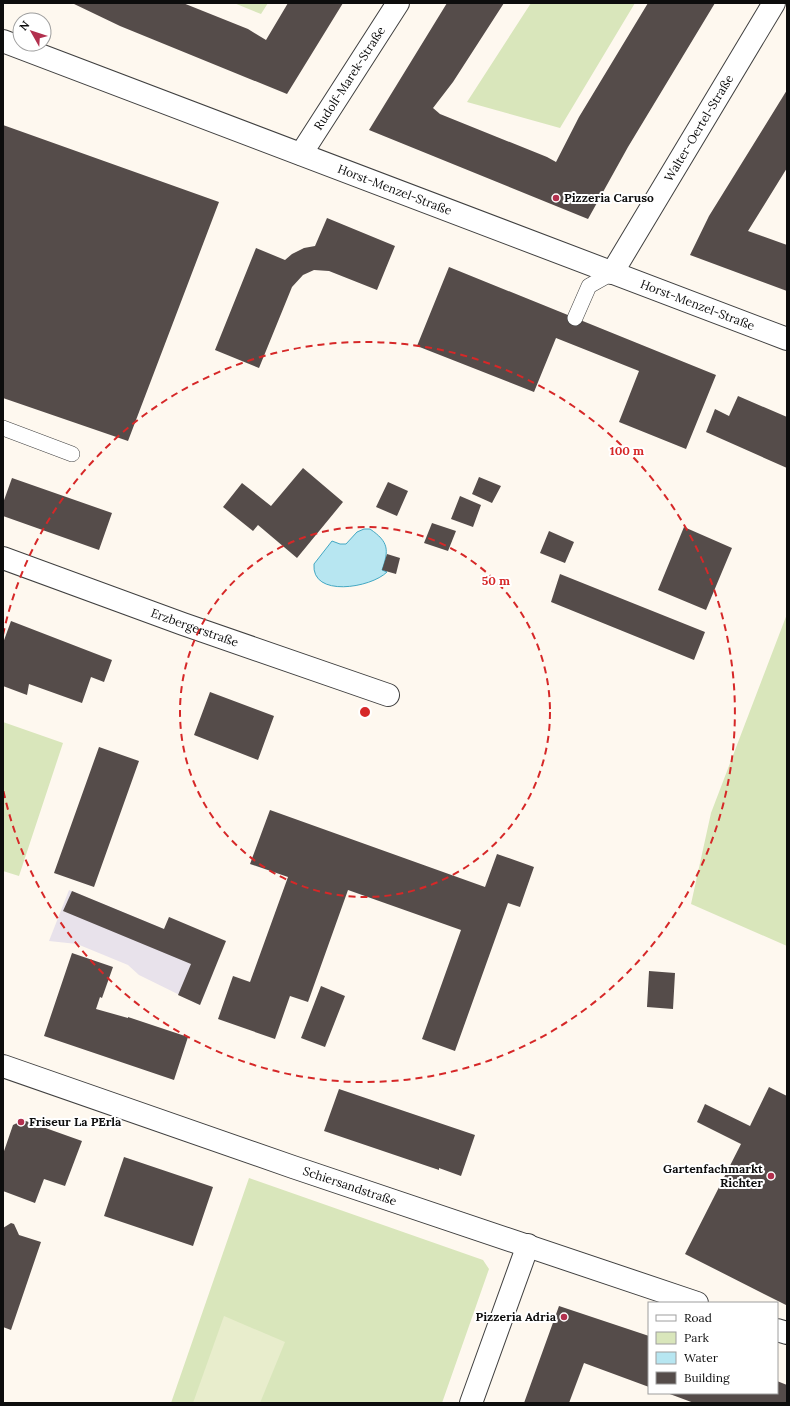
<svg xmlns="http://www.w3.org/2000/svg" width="790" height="1406" viewBox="0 0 790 1406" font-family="Lora,serif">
<rect width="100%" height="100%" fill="#fef8ef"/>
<path fill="#e8e2eb" d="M69 890 164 929 213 973 200 1005 139 975 128 965 77 944 49 941Z"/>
<path fill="#d9e6bb" d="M234 3H268L261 14Z
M531 3H635L560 128 467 102Z
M787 614V946L691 904 711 813Z
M3 722 63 743 19 876 3 871Z
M249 1178 483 1260 489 1269 442 1403H171Z"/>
<path fill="#e8edcc" d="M224 1316 285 1342 260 1403H193Z"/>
<path fill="#b7e6f1" stroke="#44a8c3" d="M364 529H370C389 542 389 550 382 570L387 572C371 588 311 598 314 564L332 541 340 544H346L357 532Z"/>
<path fill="#554c4a" d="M72 3H183L248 29 266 40 288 3H343L287 94 120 26Z
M447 3H504L453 82 433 108 440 114 547 157 556 162 579 117 648 3H715L628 147 588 219 369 130Z
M787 90V168L748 231 787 245V291L690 255 709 216Z
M3 125 219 202 128 441 3 398Z
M327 218 395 246 377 290 329 271 314 270 303 275 292 287 259 368 215 350 256 248 285 260 292 254 304 248 315 246Z
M449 267 716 375 686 449 619 422 639 371 556 338 534 392 417 346Z
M738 396 787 417V468L706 432 715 409 729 416Z
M303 468 343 502 297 558 258 525 253 531 223 507 242 483 271 506Z
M479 477 501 486 492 503 472 494Z
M12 478 112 513 99 550 3 516V503Z
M388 482 408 491 397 516 376 507Z
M460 496 481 505 473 527 451 519Z
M432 523 456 531 448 551 424 543Z
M684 527 732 548 706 610 658 590Z
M549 531 574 542 565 563 540 553Z
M387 554 400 558 396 574 382 570Z
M560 574 705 632 694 660 551 602Z
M11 621 112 660 104 682 91 677 82 703 29 684 27 695 3 686V643Z
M210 692 274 716 258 760 194 735Z
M99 747 139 761 94 887 54 873Z
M270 810 485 887 497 854 534 867 520 907 508 903 455 1051 422 1039 461 930 348 890 308 1002 290 996 275 1039 218 1019 233 976 250 982 288 877 250 864Z
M72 891 164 929 169 917 226 941 200 1005 178 995 191 964 63 911Z
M72 953 113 967 102 998 100 997 96 1009 128 1018V1017L188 1037 174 1080 44 1036Z
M649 971 675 973 673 1009 647 1007Z
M321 986 345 996 325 1047 301 1038Z
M769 1087 787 1096V1302L786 1305 685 1254 741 1144 697 1122 705 1104 750 1126Z
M339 1089 475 1135 461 1176 439 1168V1170L324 1131Z
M23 1120 82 1141 65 1186 44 1179 35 1203 3 1191V1154L13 1125Z
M124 1157 213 1187 193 1246 104 1216Z
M11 1223 14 1224 19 1235 41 1242 11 1330 3 1327V1228Z
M559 1306 649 1336V1387L584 1363 569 1403H524Z
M777 1381 787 1385V1403H694L667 1393H777Z"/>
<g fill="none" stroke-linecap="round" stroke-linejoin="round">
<g stroke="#404040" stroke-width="16">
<path id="service" d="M575 318 589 286 612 273
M3 428 72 454"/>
</g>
<g stroke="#404040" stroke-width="24">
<g id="minor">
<path id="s1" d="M3 41 787 339"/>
<path id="s2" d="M301 154 398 3"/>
<path id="s3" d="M612 273 774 3"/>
<path id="s4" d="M3 558 183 624 388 695"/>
<path id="s5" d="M3 1066 293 1167 697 1303"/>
<path d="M777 1330 787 1333"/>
<path d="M471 1403 528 1245"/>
</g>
</g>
<use href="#service" stroke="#fff" stroke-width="15"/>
<use href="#minor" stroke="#fff" stroke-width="22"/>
</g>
<g fill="none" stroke="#d62828" stroke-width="2" stroke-dasharray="7 5">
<circle cx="365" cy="712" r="185"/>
<path d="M3 635A370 370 0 1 1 3 789"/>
</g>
<g fill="#b2304e" stroke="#fff" stroke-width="1.5">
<circle cx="556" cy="198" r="4"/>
<circle cx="21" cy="1122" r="4"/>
<circle cx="771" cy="1176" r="4"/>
<circle cx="564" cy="1317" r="4"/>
</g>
<g text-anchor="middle" stroke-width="4" stroke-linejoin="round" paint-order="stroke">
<g font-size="12" fill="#0d0d0d" stroke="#fff">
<text dy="4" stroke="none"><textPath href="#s2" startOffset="90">Rudolf-Marek-Straße</textPath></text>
<text dy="4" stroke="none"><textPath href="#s3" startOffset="169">Walter-Oertel-Straße</textPath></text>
<text dy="4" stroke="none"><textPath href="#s1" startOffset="419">Horst-Menzel-Straße</textPath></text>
<text dy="4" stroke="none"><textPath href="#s1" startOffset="743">Horst-Menzel-Straße</textPath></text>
<text dy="4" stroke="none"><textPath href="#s4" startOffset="204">Erzbergerstraße</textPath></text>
<text dy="4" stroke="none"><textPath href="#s5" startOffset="367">Schiersandstraße</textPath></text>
</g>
<g font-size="12" font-weight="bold" fill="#0d0d0d" stroke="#fff" text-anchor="start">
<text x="564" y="202">Pizzeria Caruso</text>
<text x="29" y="1126">Friseur La PErla</text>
<text x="763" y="1173" text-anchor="end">Gartenfachmarkt<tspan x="763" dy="14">Richter</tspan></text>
<text x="556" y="1321" text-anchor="end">Pizzeria Adria</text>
</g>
</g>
<circle cx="365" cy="712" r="6" fill="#d62828" stroke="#fff" stroke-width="2"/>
<g font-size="12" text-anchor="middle" font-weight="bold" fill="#d62828" stroke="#fff" stroke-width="4" stroke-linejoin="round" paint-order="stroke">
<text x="627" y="455">100 m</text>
<text x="496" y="585">50 m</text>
</g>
<rect width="790" height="1406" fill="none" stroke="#0d0d0d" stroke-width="8"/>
<rect x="648" y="1302" width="130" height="92" fill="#ffffff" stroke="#9e9e9e"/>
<rect x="656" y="1315" width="20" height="6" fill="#ffffff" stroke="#9e9e9e"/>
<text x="684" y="1322" font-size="12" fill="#0d0d0d">Road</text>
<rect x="656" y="1332" width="20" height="12" fill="#d9e6bb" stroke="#9e9e9e"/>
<text x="684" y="1342" font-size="12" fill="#0d0d0d">Park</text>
<rect x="656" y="1352" width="20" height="12" fill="#b7e6f1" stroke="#9e9e9e"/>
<text x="684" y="1362" font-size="12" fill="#0d0d0d">Water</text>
<rect x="656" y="1372" width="20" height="12" fill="#554c4a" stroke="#9e9e9e"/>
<text x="684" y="1382" font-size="12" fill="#0d0d0d">Building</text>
<g transform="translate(32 32) rotate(309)"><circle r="19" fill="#ffffff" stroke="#9e9e9e"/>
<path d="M0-3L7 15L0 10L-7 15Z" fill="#b2304e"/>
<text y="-6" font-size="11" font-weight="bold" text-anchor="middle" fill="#0d0d0d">N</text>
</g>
</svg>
